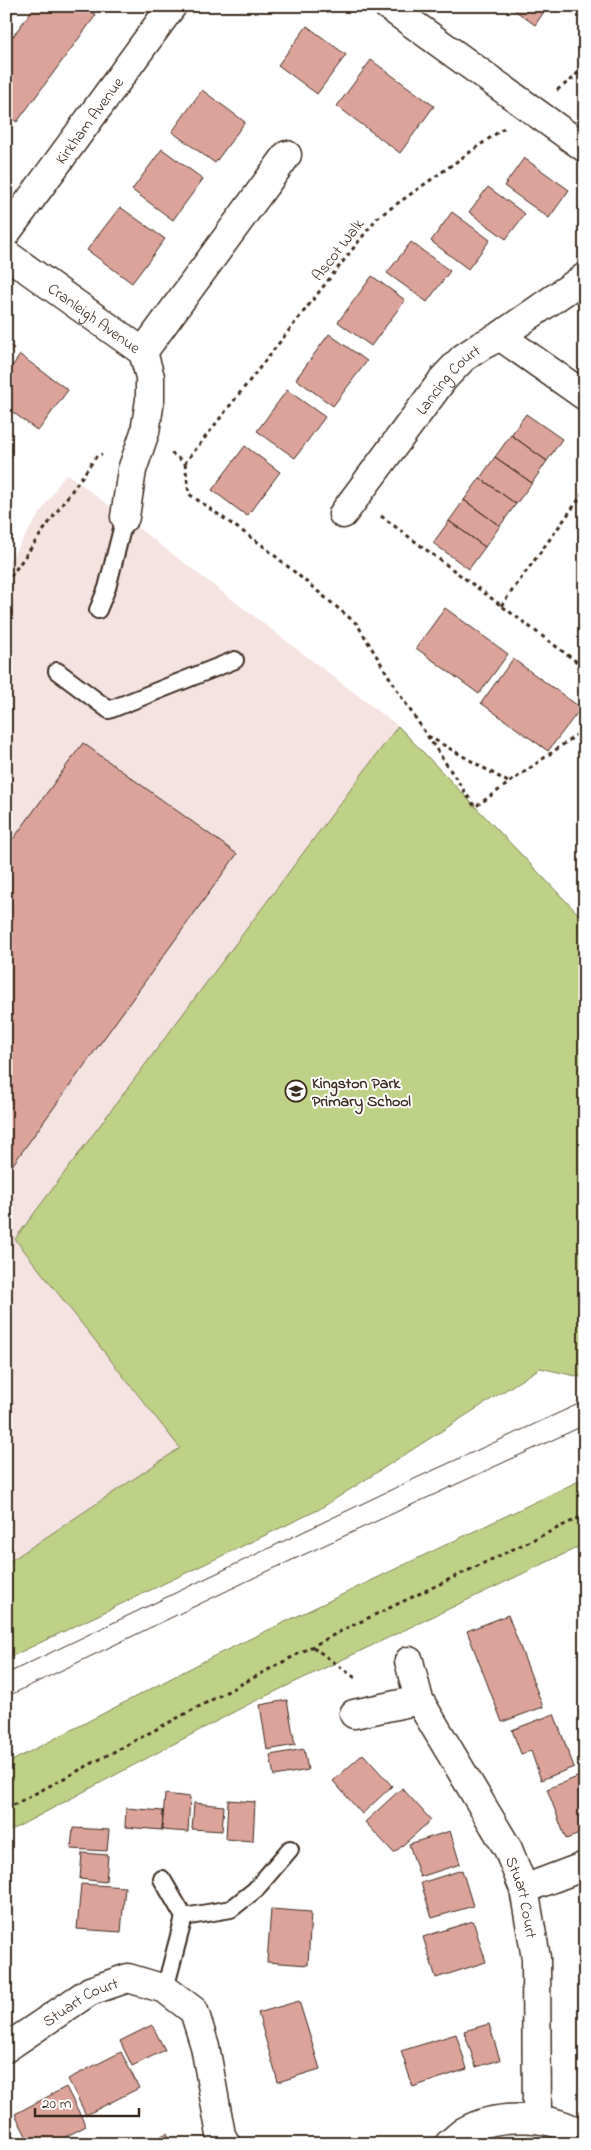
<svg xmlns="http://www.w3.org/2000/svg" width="591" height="2150" viewBox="0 0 591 2150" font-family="'Indie Flower',sans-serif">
<rect width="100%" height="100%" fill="#fff"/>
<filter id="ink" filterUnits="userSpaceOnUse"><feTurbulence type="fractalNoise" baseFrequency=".02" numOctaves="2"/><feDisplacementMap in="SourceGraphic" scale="10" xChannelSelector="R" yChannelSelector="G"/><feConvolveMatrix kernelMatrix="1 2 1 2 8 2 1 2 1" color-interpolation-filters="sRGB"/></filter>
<g filter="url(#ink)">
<path fill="#f4e3e1" d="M66 473 398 726 585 921 244 1406 6 1564V566Z"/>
<path fill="#bfd187" stroke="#7d7e52" d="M398 726 585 921V1378L540 1368 318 1510 6 1659V1564L180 1448 15 1239Z
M585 1478V1544L247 1705 6 1833V1764L210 1658Z"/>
<path fill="#dca39b" stroke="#3b2a1e" d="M35 6H84L96 15 17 122 6 114V46Z
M509 6H548L535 25Z
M307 26 346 55 317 94 278 65Z
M371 60 434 106 400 153 337 106Z
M202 90 245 122 215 163 172 132Z
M162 149 203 179 173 220 132 190Z
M524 158 569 190 549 218 504 186Z
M488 187 525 214 506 239 469 212Z
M120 207 165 239 132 283 87 250Z
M452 212 490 240 468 269 431 241Z
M411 242 450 271 427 302 387 273Z
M372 276 405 300 371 346 338 322Z
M329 334 367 361 333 406 296 379Z
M6 343 14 348 6 358Z
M20 355 68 390 38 431 6 407V375Z
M287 390 325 417 295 458 257 431Z
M526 414 562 439 547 461 511 435Z
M511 435 547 461 532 483 495 457Z
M245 446 280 472 247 516 212 490Z
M495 457 532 483 516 504 480 478Z
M480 478 516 504 500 526 464 500Z
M464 500 500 526 485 547 449 521Z
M449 521 485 547 469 569 433 543Z
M445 608 508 654 479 694 416 648Z
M513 659 581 708 548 751 481 703Z
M83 743 237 854 6 1174V849Z
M508 1615 543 1707 502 1722 467 1631Z
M287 1700 295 1745 267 1750 260 1705Z
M554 1714 574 1767 541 1780 531 1751 521 1754 512 1730Z
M304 1749 308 1770 274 1776 270 1755Z
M363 1754 392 1786 362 1814 333 1781Z
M585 1774V1832L566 1839 547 1789Z
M402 1788 431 1820 394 1853 365 1822Z
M165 1794 190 1797 188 1832 162 1830Z
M228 1800 255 1802 253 1841 226 1839Z
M194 1803 224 1806 222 1831 192 1829Z
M126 1808 163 1811 162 1830 125 1827Z
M73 1828 109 1830 107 1851 71 1849Z
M450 1831 460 1864 420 1877 409 1844Z
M82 1853 108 1855 106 1882 80 1879Z
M462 1870 473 1906 432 1918 421 1883Z
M81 1884 125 1887 121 1932 77 1929Z
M271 1909 311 1912 308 1965 267 1962Z
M473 1921 486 1962 436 1978 423 1937Z
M299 2001 320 2069 278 2082 258 2013Z
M489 2024 500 2060 476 2067 464 2031Z
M152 2025 165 2050 132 2066 120 2041Z
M456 2034 467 2069 413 2087 401 2051Z
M121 2052 139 2088 86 2115 68 2079Z
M66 2087 86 2126 52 2144H30L15 2114Z
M167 2133 172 2144H145Z"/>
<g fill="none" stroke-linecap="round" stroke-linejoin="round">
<g stroke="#3b2a1e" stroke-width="20">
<path id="lane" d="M98 610 107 588 125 517
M57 671 109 710 235 660
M162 1879 184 1917 231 1909 255 1890 290 1849
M165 1989 184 1917"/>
</g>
<g stroke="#3b2a1e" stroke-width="31">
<g id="street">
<path d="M388 6 585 148"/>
<path id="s1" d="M6 233 172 6"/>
<path id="s2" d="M6 254 143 352 150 377V400L145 432 132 470 125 517"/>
<path d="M500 336 585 396"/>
<path d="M143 352 287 155"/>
<path id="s3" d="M343 514 444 378 463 358 481 346 500 336 585 277"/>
<path id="s4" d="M419 1700 508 1849 524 1889 536 1958 537 2119"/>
<path d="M354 1714 419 1700 409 1661"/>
<path d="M524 1889 585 1866"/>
<path id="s5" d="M6 2048 90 1991 128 1978 165 1989 194 2011 205 2046 221 2135 226 2144"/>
<path d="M449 2144C454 2140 459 2135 465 2131 497 2113 555 2114 585 2137"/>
</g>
</g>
<path stroke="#3b2a1e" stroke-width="3" stroke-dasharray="4 4" stroke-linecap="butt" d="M557 90 575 77 585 59
M171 453 185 463 377 218 504 128
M185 463 189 494 262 545 357 624 402 698 475 807 585 729
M381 516 585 668
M6 583 96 457 102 454
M501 606 585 491
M428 736 508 782
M313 1647 358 1680
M6 1809 345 1629 585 1515"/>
<use href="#lane" stroke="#fff" stroke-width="16"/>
<use href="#street" stroke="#fff" stroke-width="28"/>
<path stroke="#3b2a1e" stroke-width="1" d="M6 1674 401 1485 585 1401
M6 1697 264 1573 585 1425"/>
</g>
</g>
<defs>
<g id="school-ring" transform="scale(1.125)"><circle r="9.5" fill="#fff" stroke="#3b2a1e" stroke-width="1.5"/><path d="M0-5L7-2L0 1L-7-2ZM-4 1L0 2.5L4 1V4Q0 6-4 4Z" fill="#3b2a1e"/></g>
</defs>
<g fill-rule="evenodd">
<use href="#school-ring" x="296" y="1091"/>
</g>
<g text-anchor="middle" stroke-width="4" stroke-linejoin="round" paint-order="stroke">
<g font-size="16" fill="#3b2a1e" stroke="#fff">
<text dy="6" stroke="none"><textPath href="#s1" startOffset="140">Kirkham Avenue</textPath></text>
<text transform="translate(337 249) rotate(-52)" y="6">Ascot Walk</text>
<text dy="6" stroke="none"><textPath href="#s2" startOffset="109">Cranleigh Avenue</textPath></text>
<text dy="6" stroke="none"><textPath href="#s3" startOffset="171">Lancing Court</textPath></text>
<text dy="6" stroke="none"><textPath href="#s4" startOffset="224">Stuart Court</textPath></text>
<text dy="6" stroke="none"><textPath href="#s5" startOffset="88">Stuart Court</textPath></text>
</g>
<g font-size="16" font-weight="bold" fill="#3b2a1e" stroke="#fff" text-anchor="start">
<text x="312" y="1088">Kingston Park<tspan x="312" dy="18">Primary School</tspan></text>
</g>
</g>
<rect width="591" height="2150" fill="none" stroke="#fff" stroke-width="25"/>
<rect x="12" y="12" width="566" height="2125" fill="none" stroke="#3b2a1e" stroke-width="2" filter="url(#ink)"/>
<path d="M35 2108v8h104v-8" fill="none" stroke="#3b2a1e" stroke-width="2.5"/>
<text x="42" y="2108" font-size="15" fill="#3b2a1e" stroke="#ffffff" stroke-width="4" paint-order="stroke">20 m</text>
</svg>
